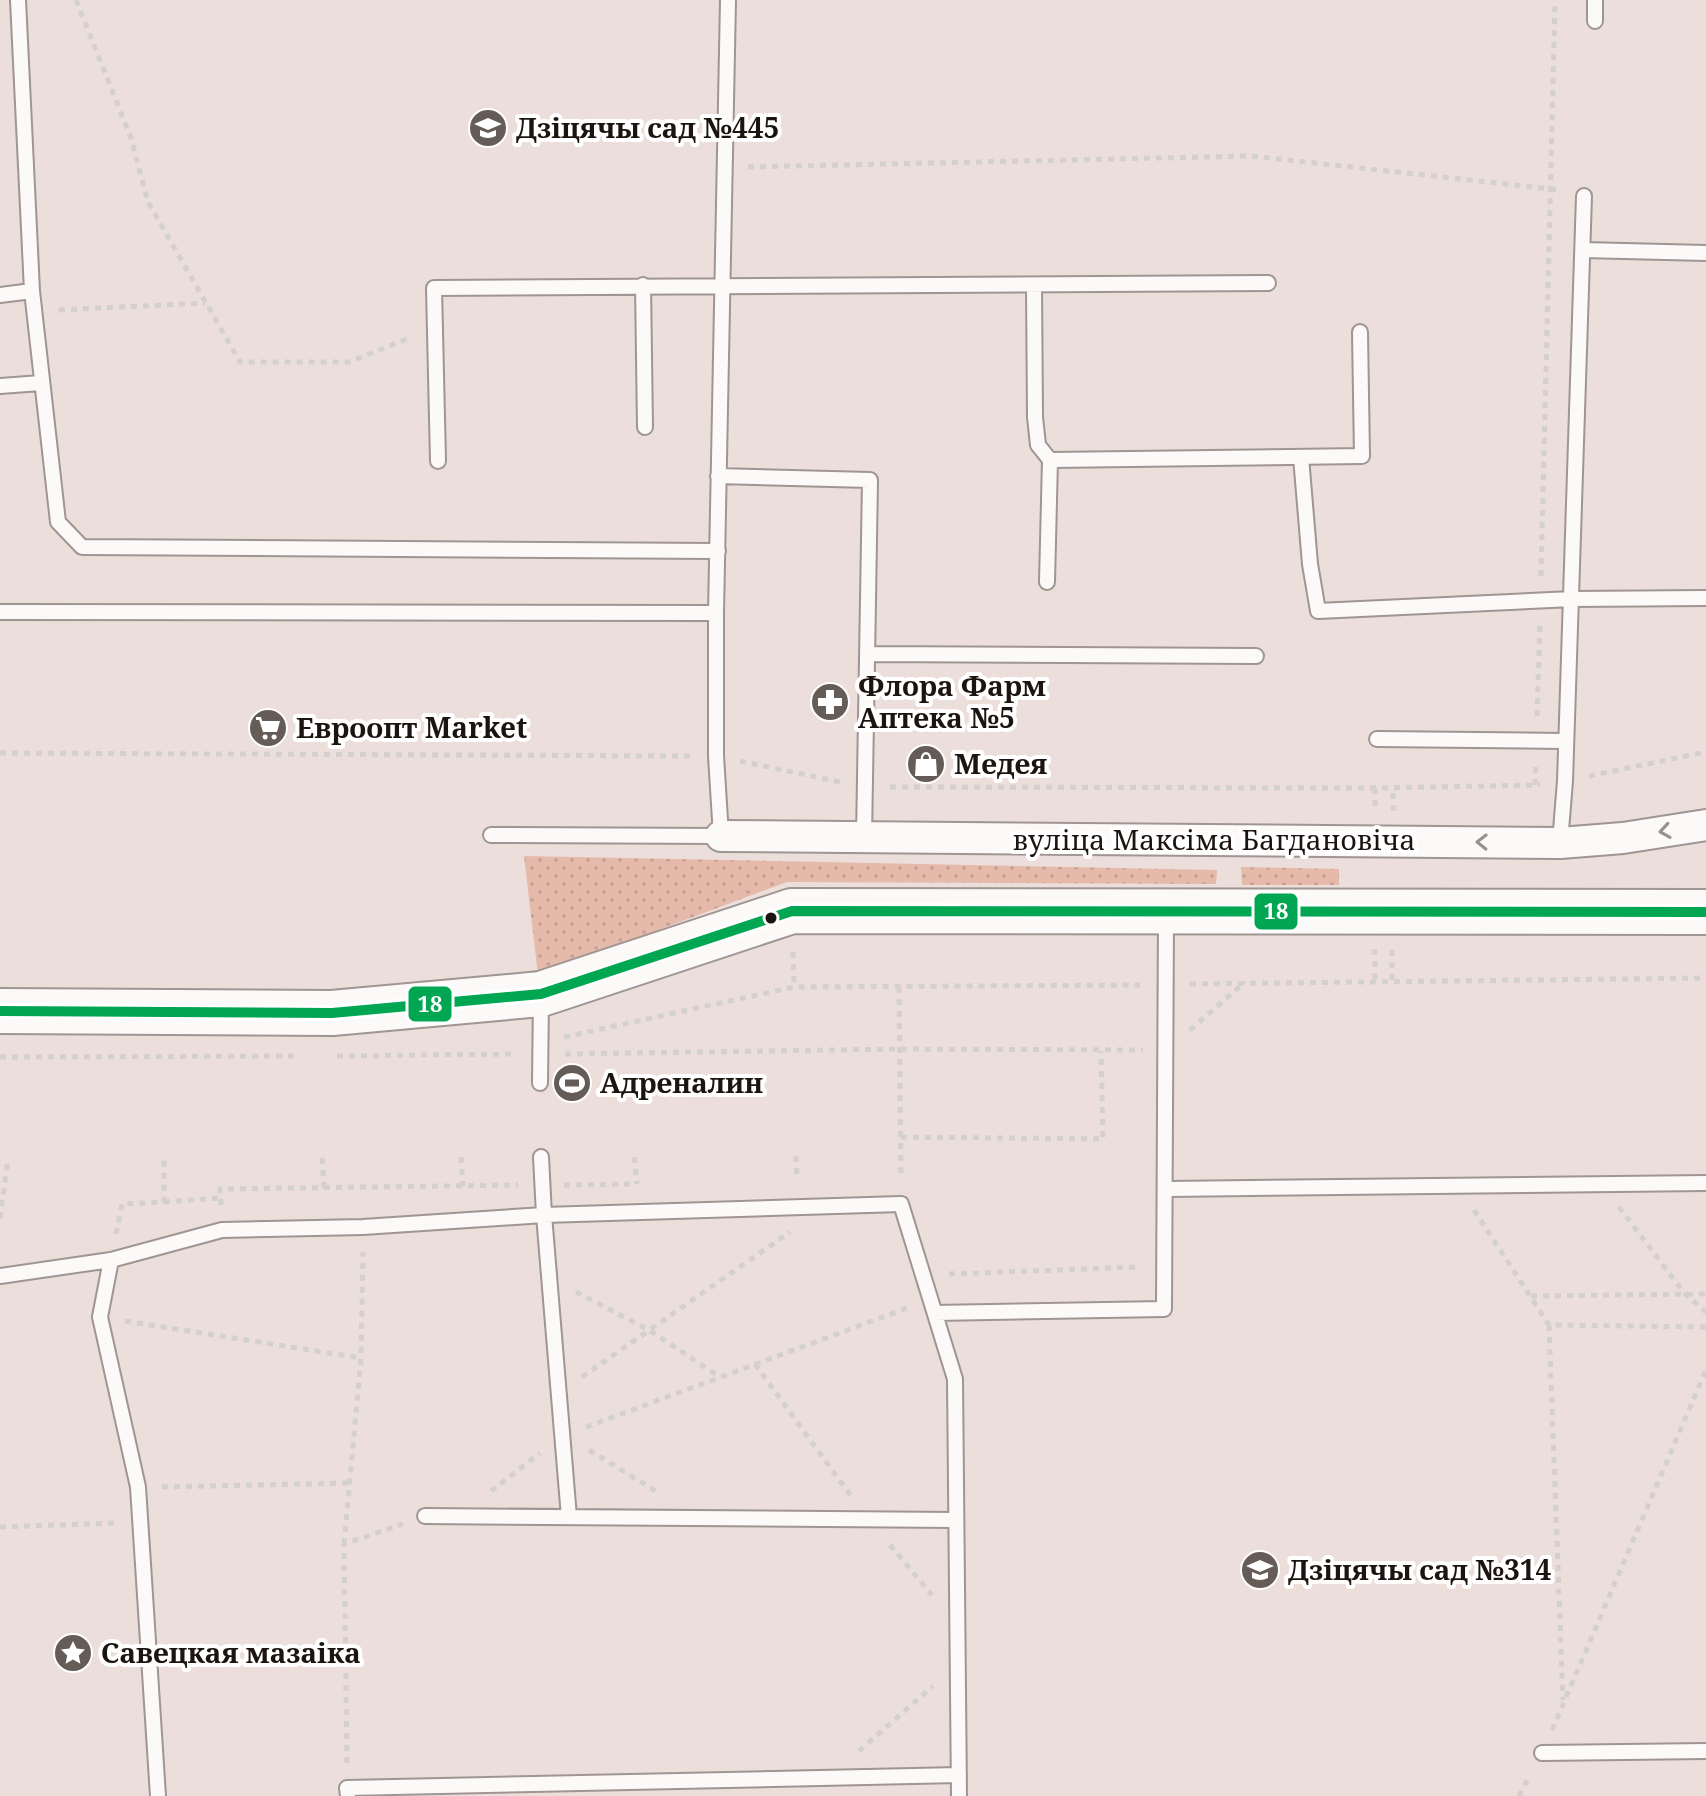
<svg xmlns="http://www.w3.org/2000/svg" width="1706" height="1796" viewBox="0 0 1706 1796" font-family="'Noto Serif',serif">
<defs>
<pattern id="grass-dots" width="8" height="8" patternUnits="userSpaceOnUse" patternTransform="scale(2)"><rect width="8" height="8" fill="#e6baaa"/><path d="M2 2h.1M6 6h.1" fill="none" stroke="#c59f91" stroke-width="1.8" stroke-linecap="round"/></pattern>
</defs>
<rect width="100%" height="100%" fill="#ecdeda"/>
<path fill="url(#grass-dots)" d="M524 856 1217 870 1216 884 787 882 538 975Z
M1241 867 1339 869V885H1242Z"/>
<g fill="none" stroke-linecap="round" stroke-linejoin="round">
<g stroke="#9f9592" stroke-width="18">
<path id="service" d="M1595 21V0
M1583 250 1706 253
M643 285 645 427
M1034 285 1035 417 1038 445 1050 460 1362 456 1360 332
M32 291 58 522 82 547 718 551
M0 295 32 291 18 0
M0 386 41 383
M1301 457 1310 564 1318 611 1572 599 1706 598
M438 461 434 288 1268 283
M718 476 870 480 864 838
M1047 582 1050 460
M0 612 716 613
M868 654 1256 656
M1377 739 1565 741
M491 835 721 836 716 756V613L728 0
M1560 843 1565 781 1584 196
M540 1083 541 998
M541 1157 544 1215 569 1517
M1167 1189 1706 1183
M111 1260 100 1317 138 1487 158 1796
M0 1276 111 1260 222 1230 363 1227 544 1215 901 1204 955 1379 959 1796
M935 1313 1164 1309 1166 916
M425 1516 956 1520
M1542 1753 1706 1751
M348 1796 347 1788 959 1775"/>
</g>
<g stroke="#9f9592" stroke-width="34">
<path id="minor" d="M721 836 1560 843 1623 838 1706 825"/>
</g>
<g stroke="#9f9592" stroke-width="48">
<path id="primary" d="M0 1011 332 1013 541 994 792 911 1706 912"/>
</g>
<path stroke="#d3d0ce" stroke-width="5" stroke-dasharray="6 6" stroke-linecap="butt" d="M76 0 131 138 148 202 240 362H349L412 337
M748 167 1251 156 1560 190
M59 310 205 303
M1541 576 1555 0
M1537 716 1540 622
M0 753 691 756
M740 761 840 782
M1589 776 1706 752
M1535 785 1536 762
M890 787 1375 788 1540 785
M1375 788V811
M1393 811V787
M1375 949V980
M793 952 794 987
M1392 980V949
M1190 984 1706 978
M899 987 901 1179
M1190 1030 1245 982
M564 1037 794 987 1140 985
M565 1054 900 1049 1143 1050
M337 1056 515 1054
M0 1057 295 1056
M901 1137 1103 1139 1101 1051
M796 1156 797 1179
M461 1157 463 1186
M634 1157 637 1184
M322 1158 324 1188
M564 1185 634 1184
M164 1202 220 1198
M221 1205 220 1189 518 1185
M1619 1207 1685 1294 1706 1312
M1474 1210 1549 1325 1706 1327
M0 1218 8 1160
M116 1234 122 1204 164 1202V1159
M949 1274 1139 1267
M576 1292 649 1330 720 1377
M1531 1296 1706 1294
M125 1321 361 1358
M1549 1325 1563 1700
M755 1364 851 1496
M582 1377 790 1232
M586 1427 907 1308
M589 1450 659 1493
M162 1487 349 1483
M491 1491 540 1453
M0 1527 115 1523
M344 1544 361 1358 363 1252
M890 1545 932 1595
M1552 1730 1706 1370
M859 1751 933 1686
M347 1763 344 1544 403 1524
M1519 1796 1530 1775"/>
<use href="#service" stroke="#fcfaf9" stroke-width="14"/>
<use href="#minor" stroke="#fcfaf9" stroke-width="30"/>
<use href="#primary" stroke="#fcfaf9" stroke-width="44"/>
<g stroke="#fff" stroke-width="16">
<path id="bus-1" d="M0 1011 332 1013 541 994 792 911 1706 912"/>
</g>
<use href="#bus-1" stroke="#00a651" stroke-width="10"/>
</g>
<defs><path id="oneway-chevron" d="M-2-3.5L2.5 0L-2 3.5" fill="none" stroke-width="1.6" stroke-linecap="round" stroke-linejoin="round" transform="scale(2)"/></defs>
<g stroke="#979291">
<use href="#oneway-chevron" transform="translate(1665 831) rotate(171)"/>
<use href="#oneway-chevron" transform="translate(1482 842) rotate(-179)"/>
</g>
<defs>
<g id="school-disc" transform="scale(2)"><circle r="9.5" fill="#655b57" stroke="#fff"/><path d="M0-5L7-2L0 1L-7-2ZM-4 1L0 2.5L4 1V4Q0 6-4 4Z" fill="#fff"/></g>
<g id="pharmacy-disc" transform="scale(2)"><circle r="9.5" fill="#655b57" stroke="#fff"/><path d="M-2-6h4v4h4v4h-4v4h-4v-4h-4v-4h4Z" fill="#fff"/></g>
<g id="supermarket-disc" transform="scale(2)"><circle r="9.5" fill="#655b57" stroke="#fff"/><path d="M-6-5.5h2.5l.6 2H6L4.5 2H-2.5L-4.4-4H-6ZM-1.5 3.2a1.3 1.3 0 1 0 .1 0ZM3 3.2a1.3 1.3 0 1 0 .1 0Z" fill="#fff"/></g>
<g id="shop-disc" transform="scale(2)"><circle r="9.5" fill="#655b57" stroke="#fff"/><path d="M-5-2.5h2.3a2.7 3.5 0 0 1 5.4 0H5L5.5 6h-11ZM-1.5-2.5h3a1.5 2.3 0 0 0-3 0Z" fill="#fff"/></g>
<g id="stadium-disc" transform="scale(2)"><circle r="9.5" fill="#655b57" stroke="#fff"/><path d="M0-5a6.5 5 0 1 0 0 10a6.5 5 0 1 0 0-10ZM-3.5-1.8h7v3.6h-7Z" fill="#fff"/></g>
<g id="sight-disc" transform="scale(2)"><circle r="9.5" fill="#655b57" stroke="#fff"/><path d="M0-6L1.8-2.2L6-1.7L2.9 1.2L3.7 5.4L0 3.3L-3.7 5.4L-2.9 1.2L-6-1.7L-1.8-2.2Z" fill="#fff"/></g>
</defs>
<g fill-rule="evenodd">
<use href="#school-disc" x="488" y="128"/>
<use href="#pharmacy-disc" x="830" y="702"/>
<use href="#supermarket-disc" x="268" y="728"/>
<use href="#shop-disc" x="926" y="764"/>
<use href="#stadium-disc" x="572" y="1083"/>
<use href="#school-disc" x="1260" y="1570"/>
<use href="#sight-disc" x="73" y="1653"/>
</g>
<circle fill="#1c1411" stroke="#fff" stroke-width="3" cx="771" cy="918" r="7"/>
<g text-anchor="middle" stroke-width="8" stroke-linejoin="round" paint-order="stroke">
<g font-size="28" font-weight="bold" fill="#1c1411" stroke="#fff" text-anchor="start">
<text x="516" y="138">Дзіцячы сад №445</text>
<text x="858" y="696">Флора Фарм<tspan x="858" dy="32">Аптека №5</tspan></text>
<text x="296" y="738">Евроопт Market</text>
<text x="954" y="774">Медея</text>
<text x="600" y="1093">Адреналин</text>
<text x="1288" y="1580">Дзіцячы сад №314</text>
<text x="101" y="1663">Савецкая мазаіка</text>
</g>
<g font-size="28" fill="#1c1411" stroke="#fff">
<text x="1214" y="850">вуліца Максіма Багдановіча</text>
</g>
</g>
<g stroke="#fff" stroke-width="3">
<rect x="1253" y="892" width="46" height="39" rx="8" fill="#00a651"/>
<rect x="407" y="985" width="46" height="38" rx="8" fill="#00a651"/>
</g>
<g font-size="22" text-anchor="middle" font-weight="bold" fill="#fff">
<text x="1276" y="919">18</text>
<text x="430" y="1012">18</text>
</g>
</svg>
